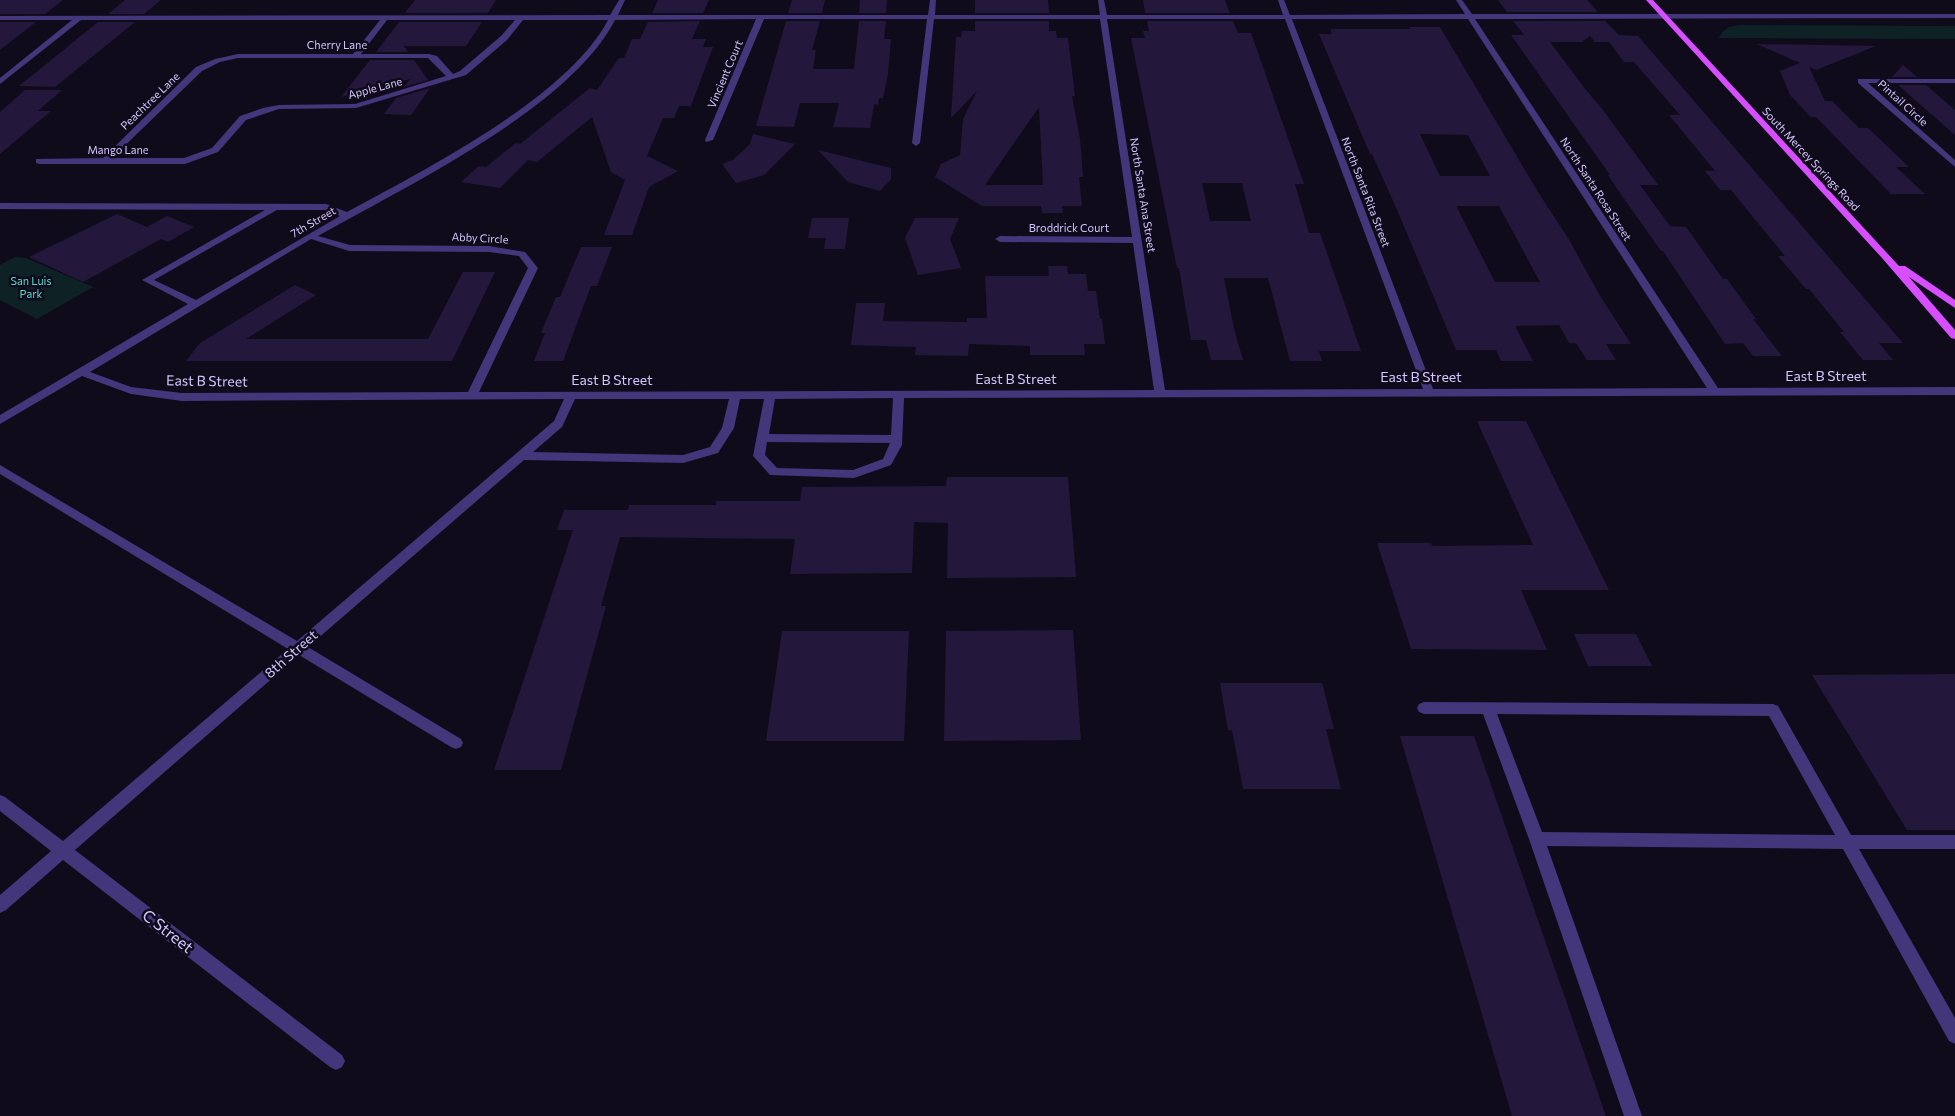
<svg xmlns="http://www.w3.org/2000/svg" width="1955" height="1116" viewBox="0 0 1955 1116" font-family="Commissioner,sans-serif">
<rect width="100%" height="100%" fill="#100b1b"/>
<path fill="#0e2225" d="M1744 25 1955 26V39L1719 38C1724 26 1732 26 1744 25Z
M15 257 26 258 93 287 37 319 0 300V265Z"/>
<path fill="#24173c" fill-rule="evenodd" d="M0 0H63L45 14H0Z
M125 0H161L144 14H108Z
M415 0H496L488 13H405Z
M658 0H709L703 13H652Z
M792 0H825L822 13H788Z
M860 0H887L886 13H859Z
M975 0H1048L1049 13H975Z
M1143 0H1225L1230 13H1145Z
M1498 0H1587L1598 12H1507Z
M700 21 692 39H706L703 47H713L691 106H679L674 118H663L647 156 678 171 649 187 632 235H604L625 180 611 172 592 117 537 162 528 160 500 188 461 182 479 166 486 167 516 143 520 144 590 88 597 90 619 58H624L632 39H640L648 22Z
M786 21H820L812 50H816L813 69H854L859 21H886L884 39H891L888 74 883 98H879L878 105 874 104 870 128 833 127 839 103H800L794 127 756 126Z
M975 21H1049V31H1056L1057 38H1068L1075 96H1072L1080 139 1083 177H1079L1082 206H1062L1063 213H1042L1041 206H982L935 177 941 164 960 155 963 119 977 91 951 118 956 37H961L962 31H975ZM1039 107 1043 185H985Z
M1147 21H1233L1238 33H1251L1304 184H1295L1309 233H1320L1361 351H1319L1322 361H1290L1268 278H1224L1234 329 1243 360H1211L1206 340H1191L1179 268H1177L1131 38H1145L1143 31H1149ZM1202 183H1242L1251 221H1210Z
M1513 21H1605L1619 35 1638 36 1903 343H1879L1893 360H1863L1840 332H1844L1809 289H1806L1778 256H1785L1731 190H1720L1705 171H1715L1669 115H1680L1634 62H1624L1609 42H1595L1590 36 1582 42H1550L1586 90 1603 110 1658 185H1640L1670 226 1686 227 1723 279H1727L1756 319H1753L1782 356H1753L1743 343 1725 344 1663 251H1661L1620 193 1608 175H1610L1511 35H1524Z
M0 22H36L0 50Z
M98 22H135L55 87 19 86Z
M399 22H482L466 46H404L408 52H376Z
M1409 27H1440L1538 192 1568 238 1599 294 1631 344H1606L1616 360H1587L1576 343H1569L1559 325 1515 326 1533 361H1501L1496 350H1456L1398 212 1372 154H1370L1319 34H1332L1330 29H1411ZM1420 134 1468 135 1490 176H1440ZM1456 206H1499L1540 282H1495Z
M1757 44 1876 46 1816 70 1809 67 1825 101H1832L1859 128H1868L1909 167H1896L1925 194H1891L1816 117H1811L1790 95 1780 71 1800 63Z
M370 60H414L428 80 404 87 410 79 341 97Z
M1903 65 1917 77H1892Z
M1898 85H1926L1955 110V135Z
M430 88 411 115 384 114 396 98Z
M25 90H62L38 111H51L0 154V112Z
M753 134 795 144 764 175 736 183 722 164 733 160 750 144Z
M818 150 891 168V179L880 191 848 182Z
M117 214 147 227 167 216 194 227 168 242 161 239 83 282 29 257Z
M812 218H849L845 249H824L826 238H808Z
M915 218H959L950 239 961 268 918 275 905 238Z
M581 247H612L597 286H591L563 361H534L545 333H541L556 297H560Z
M1048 266H1067L1068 274H1086L1088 291H1096L1100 319H1102L1105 344H1084L1085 355H1030V346L969 344 968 356 915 355 916 347 851 345 856 303H885L883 321 967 322V318H987L985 276H1049Z
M463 272H495L452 361H186L200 343 295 285 316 295 246 339H428Z
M1477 421H1526L1609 590H1521L1547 650 1411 649 1377 543H1431L1432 546 1533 545Z
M947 477H1068L1076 577 947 578 948 523 914 522 912 573 790 574 795 539 620 537 601 606H606L561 770H494L573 530H557L564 510H628L629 505H716V501H800L802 487 946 486Z
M1073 630 1081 740 944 741 946 631Z
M782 631H909L904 741H766Z
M1574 634H1636L1652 666H1588Z
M1955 674V830H1907L1812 675Z
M1220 683H1322L1334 729H1326L1341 789H1243L1232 730H1228Z
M1400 736H1474L1606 1116H1512Z"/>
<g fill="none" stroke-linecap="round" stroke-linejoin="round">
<path fill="#43367a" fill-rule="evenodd" d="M619 0H625L618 15H928L930 0H936L935 15H1100L1098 0H1104L1107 15H1283L1278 0H1284L1290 15 1465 14 1456 0H1462L1472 14H1955V18L1475 19 1718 388 1955 387V395L904 398 902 445 891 465 854 478 770 475 753 456 764 399H740L734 428 718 453 683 463 524 460 308 647 461 739 463 743 461 747 456 749 451 747 299 655 75 850 342 1055 345 1061 342 1067 336 1070 330 1067 63 860 6 910 0 913V895L51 851 0 811V795L5 797 63 841 288 649 0 474V465L297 641 554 421 564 399 182 401 131 394 82 376 0 424V415L188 304 142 280 265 210 0 209V203L326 204 347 212C424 170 567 98 608 20H523L507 40 466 75 356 108 279 109 246 120 218 152 185 164H39L36 163V159L103 158 196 67 215 59 238 54H353L380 20H81L0 84V78L72 20H0V16L610 15ZM756 19 705 140 706 142 713 140 764 19H927L912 143 916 146 920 143 934 19H1100L1132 237 1000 236 995 239 1000 242 1133 243 1154 390 479 392 538 268 525 252 489 246 350 245 318 236C406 186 569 109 615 20ZM1107 19H1285L1423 389 1165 390ZM1292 19H1468L1707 388 1433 389ZM387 20H515L501 36 460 71 453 74 437 56 429 54H361ZM238 58H428L446 76 355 104 279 105 263 108 240 116 212 148 184 158H112L202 71 220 62ZM277 210H325L340 216 196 300 154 280ZM311 239 349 251 489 252 519 256 528 268 468 392 182 393 131 387 90 372ZM893 398 891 435 769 434 775 399ZM575 399H729L722 428 710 447 683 455 533 452 562 427ZM767 442 890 443 883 459 853 470 777 468 765 455Z
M1858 79H1955V83H1868L1955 160V167L1858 83Z
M1424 702 1773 704 1778 706 1851 835H1955V849H1859L1955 1018V1044L1949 1041 1843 849 1547 846 1642 1116H1624L1529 839 1483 714H1424L1419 712 1417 708 1419 704ZM1497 714 1769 716 1835 835 1542 832Z"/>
<path fill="#d64efd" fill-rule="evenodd" d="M1646 0H1653L1899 266H1905L1955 300V308L1909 277 1955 330V339L1951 338 1882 258Z"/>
</g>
<g text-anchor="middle" stroke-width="5" stroke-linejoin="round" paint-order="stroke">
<g font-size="11" fill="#d5c6fe" stroke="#100b1b">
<text x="337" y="49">Cherry Lane</text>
<text transform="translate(725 74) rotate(-67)" y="4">Vincient Court</text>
<text transform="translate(375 88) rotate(-15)" y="4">Apple Lane</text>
<text transform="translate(150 101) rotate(-44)" y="4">Peachtree Lane</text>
<text transform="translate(1903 103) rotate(42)" y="4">Pintail Circle</text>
<text x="118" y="154">Mango Lane</text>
<text transform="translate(1811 159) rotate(47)" y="4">South Mercey Springs Road</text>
<text transform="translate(1596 189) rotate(57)" y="4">North Santa Rosa Street</text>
<text transform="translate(1366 192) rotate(69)" y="4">North Santa Rita Street</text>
<text transform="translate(1143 195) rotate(81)" y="4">North Santa Ana Street</text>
<text transform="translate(313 222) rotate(-30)" y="4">7th Street</text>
<text x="1069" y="232">Broddrick Court</text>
<text transform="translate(480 238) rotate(3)" y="4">Abby Circle</text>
</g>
<g font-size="11" fill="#54dccf" stroke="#100b1b">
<text x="31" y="285">San Luis<tspan x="31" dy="13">Park</tspan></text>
</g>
<g font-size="14" fill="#d5c6fe" stroke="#100b1b">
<text x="1826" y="381">East B Street</text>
<text x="1421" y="382">East B Street</text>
<text x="1016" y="384">East B Street</text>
<text x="612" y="385">East B Street</text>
<text transform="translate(207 381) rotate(1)" y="5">East B Street</text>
<text transform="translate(291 654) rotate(-41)" y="5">8th Street</text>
</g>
<g font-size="16" fill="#d5c6fe" stroke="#100b1b">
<text transform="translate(168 931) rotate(38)" y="6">C Street</text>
</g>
</g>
</svg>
